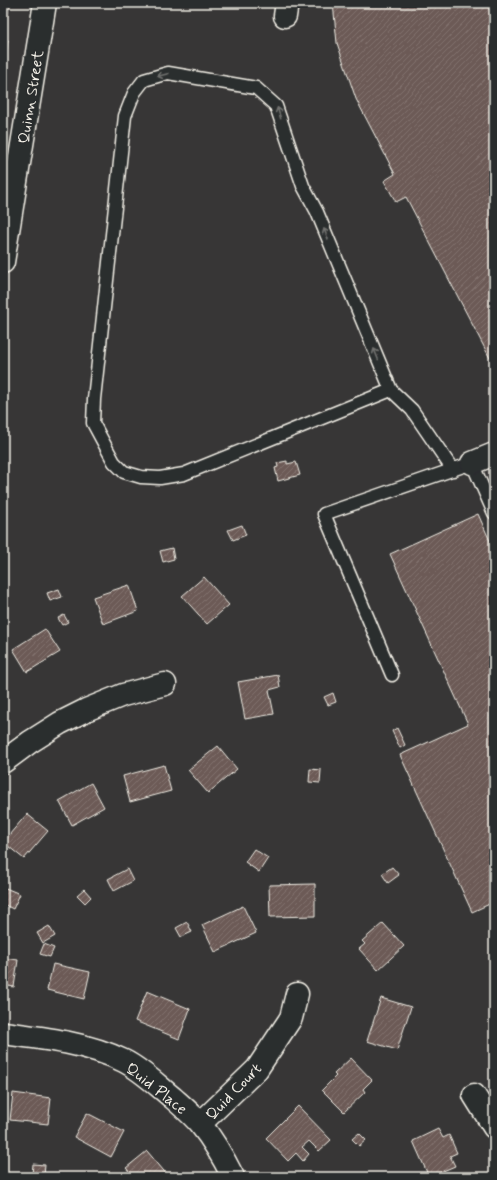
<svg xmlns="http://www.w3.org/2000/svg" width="497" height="1180" viewBox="0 0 497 1180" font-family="Mynerve,sans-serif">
<defs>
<pattern id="building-hatch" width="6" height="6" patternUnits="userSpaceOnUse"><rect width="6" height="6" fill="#6c5a56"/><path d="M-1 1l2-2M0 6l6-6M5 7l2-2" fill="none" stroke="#82726e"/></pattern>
</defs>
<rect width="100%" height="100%" fill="#373636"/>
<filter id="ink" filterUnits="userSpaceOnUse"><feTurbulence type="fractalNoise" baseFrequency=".025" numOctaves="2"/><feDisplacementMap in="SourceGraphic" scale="8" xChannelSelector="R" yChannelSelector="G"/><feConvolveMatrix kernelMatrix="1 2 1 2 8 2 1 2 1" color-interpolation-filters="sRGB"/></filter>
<g filter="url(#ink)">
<path fill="url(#building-hatch)" stroke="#f4f1e8" d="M3 3H9L8 15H3Z
M333 3H494V366L406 197 396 202 384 181 395 174 356 99 337 43Z
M3 39 8 40 5 63 3 62Z
M287 461V464L296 462 300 475 278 481 275 468 278 467 277 463Z
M478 514 494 550V902L472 912 400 755 468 724 390 554Z
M242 525 246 535 233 540 228 530Z
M172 548 174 559 163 562 160 551Z
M204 577 229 605 207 624 182 596Z
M129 585 138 611 103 624 93 597Z
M59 589 62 597 50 601 47 593Z
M64 615 68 622 62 625 58 618Z
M45 629 60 652 27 672 13 649Z
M278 675 280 687 269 690 274 714 245 719 238 682Z
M333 693 336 702 328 705 324 697Z
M397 728 405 745 400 748 392 731Z
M218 746 237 769 208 793 188 770Z
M164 765 171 791 130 802 123 776Z
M310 769 321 770 320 783 309 782Z
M91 783 104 807 72 825 59 801Z
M27 814 48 831 24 859 3 842Z
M254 849 268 858 259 872 245 862Z
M392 867 399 875 388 883 382 874Z
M127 869 133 881 114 891 108 879Z
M315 884V916L270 917 269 885Z
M3 887 20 894 13 909 3 904Z
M84 889 91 897 85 903 77 895Z
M243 906 256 933 215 952 202 925Z
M187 922 192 932 181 937 176 928Z
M383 923 404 946 378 970 359 949 365 944 362 941Z
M49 926 55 936 43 943 37 933Z
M44 944 54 948 50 957 40 954Z
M3 958 18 960 14 987 3 985Z
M53 964 90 972 84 999 47 990Z
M147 991 190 1009 179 1039 135 1021Z
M381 998 411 1007 397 1050 367 1041Z
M351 1058 372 1080 363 1089 365 1092 344 1112 322 1090 336 1076 334 1074Z
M13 1093 51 1098 48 1124 10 1120Z
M298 1106 331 1140 319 1151 309 1141 302 1147 309 1154 303 1161 296 1153 288 1161 266 1138Z
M87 1113 124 1132 111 1157 74 1137Z
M438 1129 443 1138 449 1135 457 1153 450 1156 455 1166 429 1177 413 1141Z
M359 1133 366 1140 359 1146 352 1139Z
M147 1151 169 1177H134L126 1168Z
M33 1164 45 1165 44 1176 32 1175Z"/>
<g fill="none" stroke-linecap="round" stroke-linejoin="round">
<g stroke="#f4f1e8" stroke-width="15">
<path id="service" d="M391 390 184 474 160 478 141 477 124 472 114 462 93 423 94 399 125 116 134 93 144 80 168 73 256 88 276 106 303 186 317 212 391 390 412 410 453 470
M392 675 324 514 472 463 494 513"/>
</g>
<g stroke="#f4f1e8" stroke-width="25">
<path id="minor" d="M285 16 287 3
M3 262 45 3
M472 463 494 454
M3 762 30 742 60 723 86 710 123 695 165 684
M3 1033C43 1038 87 1043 124 1061 142 1070 157 1085 173 1098 182 1106 193 1115 201 1125 214 1141 224 1159 233 1177
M474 1095 494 1127
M200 1124 257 1069 291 1018 297 994"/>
</g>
<use href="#service" stroke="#2a2d2e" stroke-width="12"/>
<use href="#minor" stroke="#2a2d2e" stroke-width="22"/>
</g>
<defs><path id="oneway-shaft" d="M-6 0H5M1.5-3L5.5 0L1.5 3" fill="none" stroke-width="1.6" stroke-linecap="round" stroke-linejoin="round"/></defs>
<g stroke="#71726f">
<use href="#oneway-shaft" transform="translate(163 75) rotate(166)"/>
<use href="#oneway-shaft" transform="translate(279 113) rotate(-107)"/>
<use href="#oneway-shaft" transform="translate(326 234) rotate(-112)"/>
<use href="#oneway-shaft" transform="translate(376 354) rotate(-112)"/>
</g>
</g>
<g text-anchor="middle" stroke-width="3" stroke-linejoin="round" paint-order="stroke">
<g font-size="16" fill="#f4f1e8" stroke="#2a2d2e">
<text transform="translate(30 97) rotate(-81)" y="6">Quinn Street</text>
<text transform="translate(157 1088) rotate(38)" y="6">Quid Place</text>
<text transform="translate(233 1091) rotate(-46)" y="6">Quid Court</text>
</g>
</g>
<rect width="497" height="1180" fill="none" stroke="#2a2d2e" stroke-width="16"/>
<rect x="8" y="8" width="481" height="1164" fill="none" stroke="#f4f1e8" stroke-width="1.5" filter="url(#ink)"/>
</svg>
